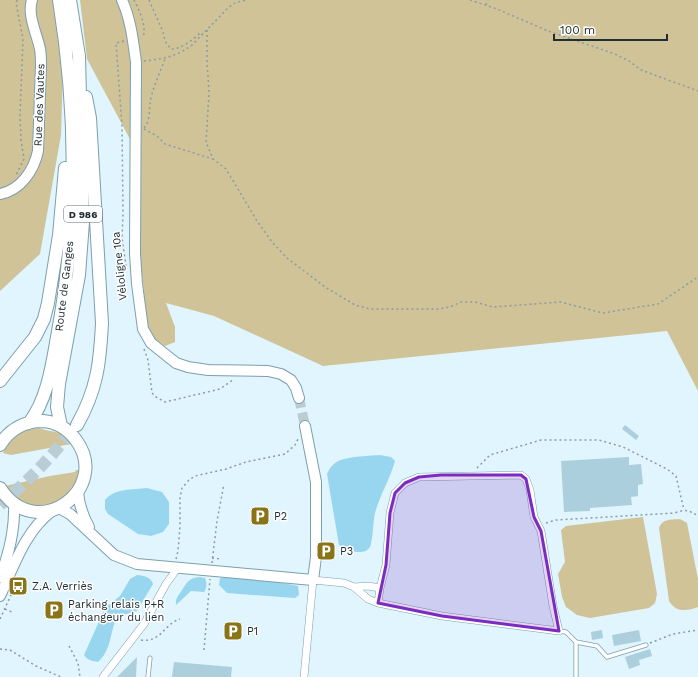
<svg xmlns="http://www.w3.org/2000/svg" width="698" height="677" viewBox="0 0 698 677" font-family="'Work Sans',sans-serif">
<rect width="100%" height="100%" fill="#e0f5fe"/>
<path fill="#cfc397" d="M0 0H65L61 135 40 254 0 291Z
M80 0H698V391L667 331 323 366 214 316 166 303 175 327V342L165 346 152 337 143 308 144 302 143 282 139 255 138 154 87 59Z
M39 428C51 433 63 429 71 444L11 455 3 453C13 435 18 431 39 428Z
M76 470H79C74 492 62 506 39 505 34 505 27 505 23 503 17 501 10 491 5 486L50 476 75 472Z
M643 517 657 594 655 603 649 608 590 618 577 615 566 607 562 597 558 574 565 562 561 530 566 526Z
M680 519 687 523 698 579V607C687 611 676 613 669 601L659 528C663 518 671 520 680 519Z"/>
<path fill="#98d6ef" d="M380 455 391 457 395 461C390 479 380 495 375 513 373 521 373 540 370 547 364 557 346 550 339 545L327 474C329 470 330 467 334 464 342 456 369 456 380 455Z
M147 488 162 492 169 502V524L163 532 151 536 138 534 108 514 105 509V500C115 488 132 490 147 488Z
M137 575C144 576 150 576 153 584L137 611 123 615 116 619C110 633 111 651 98 662 92 661 87 660 84 655L105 608 120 596 130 579Z
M200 577 205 578C207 583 207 588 204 592L191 591 176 605C175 598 179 595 182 590 188 581 189 578 200 577Z
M220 578C241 577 277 581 298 586L299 595 295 598 227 593 219 585Z"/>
<path fill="#accfde" d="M625 425 639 436 636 440 622 429Z
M629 457V465L641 464 643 484 638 485V496L631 497 632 505 590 508V511L564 512 561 461Z
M602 630 603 638 592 640 591 632Z
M639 630 641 641 614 646 612 635Z
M650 649 652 656 639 660 640 665 629 669 625 657Z
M137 657 136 677H117Z
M174 662 232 667 231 677H172Z"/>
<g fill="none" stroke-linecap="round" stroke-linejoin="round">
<path stroke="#bacdd5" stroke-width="10" stroke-dasharray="10 5" stroke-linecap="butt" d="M299 398 305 426"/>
<path stroke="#bacdd5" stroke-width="12" stroke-dasharray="12 6" stroke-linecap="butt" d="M0 505C28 481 54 455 76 425"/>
<g stroke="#7c9fad" stroke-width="5">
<path id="lane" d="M559 631 566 632 576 642 597 646 607 657 646 645
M576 642V677
M148 677 150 658"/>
</g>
<g stroke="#7c9fad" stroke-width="8">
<path id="street" d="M354 587 368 586 380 588
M103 677 144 624 166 584 177 569
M304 677 313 580 344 583 354 587 368 599 378 603 442 616 559 631 553 606 541 531 534 517 530 490 526 479 521 475 419 477 405 483 395 493 390 513 386 565 380 588 378 603"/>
</g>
<g stroke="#7c9fad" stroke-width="12">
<path id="secondary" d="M122 0C131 20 133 41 136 62L135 254 137 284 143 329 151 343 176 363 188 367 208 370 268 371 281 374 291 380 296 388 299 398
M0 194C21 190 34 170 38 151L41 65C41 60 41 54 40 49 37 34 27 15 32 0
M78 492C79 505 83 516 89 527
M59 508 70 514 114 555 137 564 313 580 316 557V482L305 426
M0 577C9 554 15 529 14 504
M0 596C14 566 25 531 52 511"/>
</g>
<g stroke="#7c9fad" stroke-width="14">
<path id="primary" d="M0 381 35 337 44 319 48 303 59 235 65 168
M29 423C47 400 52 366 57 337 78 226 77 111 59 0
M77 425C97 390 100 363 102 323L90 118 86 97
M61 426 57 407 59 384 79 275 83 222 79 56 70 0
M0 445C9 430 24 421 43 421 56 422 68 429 76 440 112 489 36 545 0 488"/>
</g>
<path stroke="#8b9ca4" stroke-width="1.5" stroke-dasharray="2 3" stroke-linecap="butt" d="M17 0 16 3 23 39 20 115 21 140 24 159 17 173 18 175
M134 0C139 10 145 22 144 34L141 37
M149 0 163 32 165 41 171 49C180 50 194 39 200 33L203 34
M470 0 497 9 548 31 615 54 629 61 641 70 698 91
M486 5 488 0
M207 30V61L209 93 206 142 213 159 226 169 257 221 272 242 287 258 325 287 355 305 370 309H438L450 307 461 302H475L493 307 560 302 603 313 658 304 698 277
M124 41 116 43 122 126 123 214 122 238 126 266
M144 61C162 59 176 57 192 45L229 7 235 3 246 0
M144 128C150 121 149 112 150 104 151 92 160 72 165 59
M144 129 157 136 165 144 213 159
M144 349 148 360 152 393 156 397 165 402 220 389 234 379
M477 468 490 455 541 440H599L623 447 667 469 676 476 684 510
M546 523 556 520 675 513C685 509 689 510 698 516
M212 558 220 559
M176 559 178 551 180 527V498L182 488 189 480 195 476 226 469 246 462 285 454 295 445 298 439
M212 563 217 521 224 484
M5 609 14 613
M0 619 17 582 27 586
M141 640C161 643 164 624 180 619
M650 643 673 634 698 630
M69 646 78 663 80 677
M0 649 10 650 36 666 61 677
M204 650 210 579"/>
<use href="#lane" stroke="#fff" stroke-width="3.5"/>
<use href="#street" stroke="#fff" stroke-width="7"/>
<use href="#secondary" stroke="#fff" stroke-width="10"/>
<use href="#primary" stroke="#fff" stroke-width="12"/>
</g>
<path fill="#7b2cbf" fill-opacity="0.2" stroke="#7b2cbf" stroke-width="3" stroke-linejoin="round" d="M441 475H521L526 479 534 517 541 531 559 631 442 616 378 603 386 565 390 513 395 493 405 483 419 477Z"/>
<defs>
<g id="parking-square" transform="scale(1)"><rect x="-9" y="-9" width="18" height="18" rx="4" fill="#897417" stroke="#fefefe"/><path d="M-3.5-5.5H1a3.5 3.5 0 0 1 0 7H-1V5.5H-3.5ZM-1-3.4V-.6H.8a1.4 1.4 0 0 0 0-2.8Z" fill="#fff"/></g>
<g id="bus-square" transform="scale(1)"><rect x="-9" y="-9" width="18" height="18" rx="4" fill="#897417" stroke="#fefefe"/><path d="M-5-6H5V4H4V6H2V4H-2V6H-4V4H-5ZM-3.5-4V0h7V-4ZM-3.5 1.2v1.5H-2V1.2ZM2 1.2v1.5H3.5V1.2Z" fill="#fff"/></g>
</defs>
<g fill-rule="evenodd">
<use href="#parking-square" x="260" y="516"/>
<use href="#parking-square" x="326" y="551"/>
<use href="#bus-square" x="18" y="586"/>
<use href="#parking-square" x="54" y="610"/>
<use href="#parking-square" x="233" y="631"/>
</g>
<g text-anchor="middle" stroke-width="3" stroke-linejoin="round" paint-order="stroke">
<rect fill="#fefefe" stroke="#636c70" stroke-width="1" x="64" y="206" width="38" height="16" rx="3"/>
<g font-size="10" font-weight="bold" fill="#202e33">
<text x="83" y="218">D 986</text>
</g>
<g font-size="11" fill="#202e33" stroke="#fefefe">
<text transform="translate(39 105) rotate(-88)" y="4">Rue des Vautes</text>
<text transform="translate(119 266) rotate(-96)" y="4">Véloligne 10a</text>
<text transform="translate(64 286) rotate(-83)" y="4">Route de Ganges</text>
</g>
<g font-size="11" fill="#202e33" stroke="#fefefe" text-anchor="start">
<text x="274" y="520">P2</text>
<text x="340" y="555">P3</text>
<text x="32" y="590">Z.A. Verriès</text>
<text x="68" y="608">Parking relais P+R<tspan x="68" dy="13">échangeur du lien</tspan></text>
<text x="247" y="635">P1</text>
</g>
</g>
<path d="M554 34v6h113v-6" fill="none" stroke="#202e33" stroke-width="2"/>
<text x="560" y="34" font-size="12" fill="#202e33" stroke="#fefefe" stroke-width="3" paint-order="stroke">100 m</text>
</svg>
